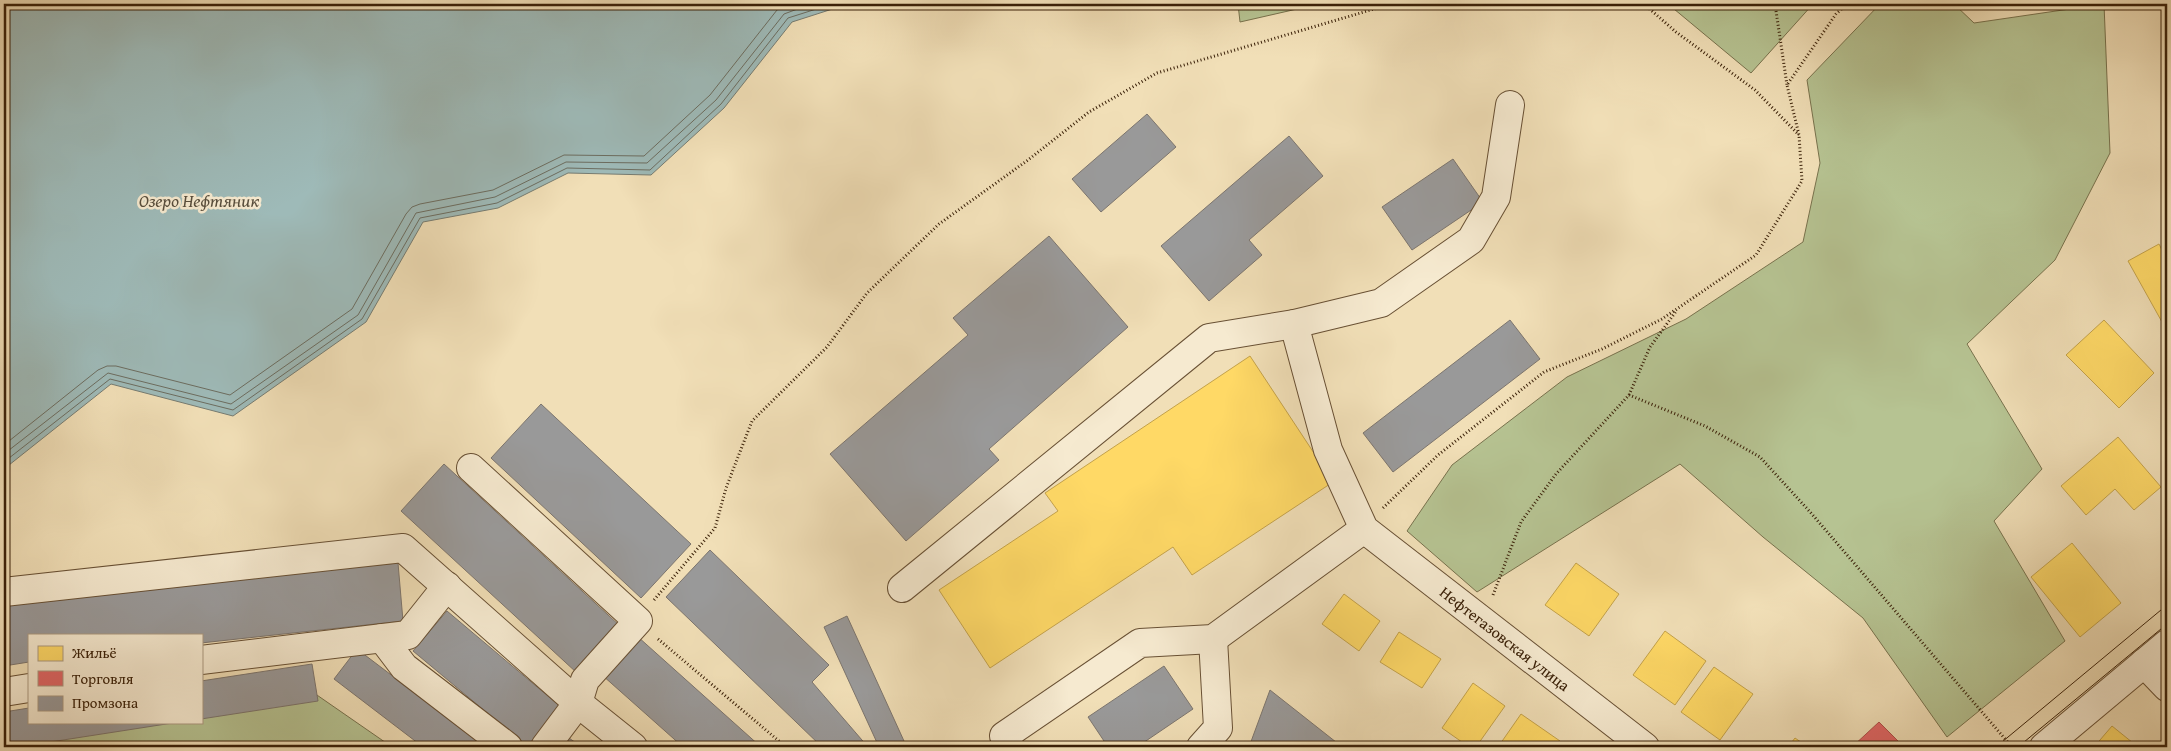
<svg xmlns="http://www.w3.org/2000/svg" width="2171" height="751" viewBox="0 0 2171 751" font-family="'Gentium Book Plus',serif">
<rect width="100%" height="100%" fill="#f1dfb7"/>
<filter id="stains"><feTurbulence type="fractalNoise" baseFrequency=".004" numOctaves="4"/><feColorMatrix values="0 0 0 0 .2 0 0 0 0 .09 0 0 0 0 .02 0 0 0 .5 -.17"/></filter>
<radialGradient id="worn" r=".72"><stop offset=".6" stop-color="#630" stop-opacity="0"/><stop offset="1" stop-color="#630" stop-opacity=".3"/></radialGradient>
<path fill="#b6c392" stroke="#78724d" d="M1238 4H1319L1240 22Z
M1668 4H1813L1751 73Z
M1880 4H1954L1974 23 2104 4 2110 153 2055 260 1967 344 2042 469 1994 521 2065 641 1947 737 1863 618 1763 537 1680 464 1477 592 1407 531 1452 465 1567 377 1686 319 1803 242 1820 163 1807 80Z
M301 684 392 747H249L238 744 204 747H4V728L40 722H201V698Z"/>
<path fill="#9ebab8" stroke="#767c72" d="M4 4H848L792 22 724 108 651 175 568 173 498 208 423 222 366 322 233 416 111 384 4 469Z"/>
<path fill="#ffd966" stroke="#c4a24a" d="M2159 244 2167 260V319L2162 322 2128 261Z
M2104 320 2154 373 2119 408 2066 355Z
M1250 356 1333 482 1192 575 1173 547 990 668 939 590 1058 511 1045 493Z
M2118 437 2161 487 2134 510 2115 489 2086 515 2061 486Z
M2072 543 2121 603 2080 637 2031 577Z
M1576 563 1619 594 1589 636 1545 605Z
M1344 594 1380 621 1359 651 1322 624Z
M1665 631 1706 661 1675 705 1633 675Z
M1399 632 1441 659 1422 688 1380 662Z
M1714 667 1753 694 1720 740 1681 712Z
M1473 683 1505 706 1476 747H1469L1442 728Z
M1521 714 1560 741 1556 747H1498Z
M2112 726 2138 747H2094Z
M1795 738 1808 747H1788Z
M2166 739 2167 747H2159Z"/>
<path fill="#e06666" stroke="#ae514a" d="M1879 722 1904 747H1852Z"/>
<path fill="#999" stroke="#7c756e" d="M1147 114 1176 147 1101 212 1072 179Z
M1289 136 1323 176 1249 240 1262 255 1209 301 1161 246Z
M1453 159 1483 202 1412 250 1382 207Z
M1049 236 1128 327 989 449 999 460 906 541 830 454 968 335 953 318Z
M1510 320 1540 359 1393 472 1363 433Z
M541 404 691 544 641 598 491 458Z
M444 464 620 626 577 673 401 511Z
M710 550 829 665 812 682 868 747H822L666 597Z
M398 563 403 621 201 643V635H29V662L4 666V602Z
M447 611 562 708 528 747 413 651Z
M847 616 904 741 892 747H879L824 627Z
M637 636 761 747H683L602 675Z
M357 649 486 747H423L334 679Z
M312 664 318 701 201 719V681Z
M1164 666 1193 709 1137 747H1108L1088 717Z
M1270 690 1341 746 1340 747H1249Z
M29 708V722H179L18 747H4V712Z
M566 736 582 747H558Z"/>
<g fill="none" stroke-linecap="round" stroke-linejoin="round">
<path stroke="#6c6d60" stroke-width="1" d="M4 445 98 370 107 366H116L230 395 352 309 406 214 412 207 420 204 493 190 564 155 644 156 710 95 777 10 786 4
M4 454 108 373 231 404 358 315 416 213 495 197 566 162 647 163 716 100 784 14 811 4
M4 462 110 379 233 410 362 319 420 218 497 203 567 168 650 170 721 104 788 18 832 4"/>
<g stroke="#685034" stroke-width="30">
<g id="minor">
<path id="s1" d="M1510 105 1496 197 1471 240 1381 303 1294 324 1328 450 1364 529 1645 747"/>
<path d="M471 468 638 621 585 680 578 703 545 747"/>
<path d="M902 588 1209 338 1294 324"/>
<path d="M4 592 403 548 578 703 633 747"/>
<path d="M382 638 404 667 508 747"/>
<path d="M201 660 408 635 447 586"/>
<path d="M2144 663 2167 687"/>
<path d="M4 692 29 688"/>
<path d="M1010 747 1004 736 1140 643 1213 639 1364 529"/>
<path d="M1201 747 1218 728 1213 639"/>
<path d="M2044 747 2167 644"/>
</g>
</g>
<path stroke="#3a2008" stroke-width="3" stroke-dasharray="1 2.5" stroke-linecap="butt" d="M1644 4 1676 32 1755 90 1799 135
M1775 4 1787 85
M1629 395 1650 347 1677 310
M1383 508 1438 455 1544 372 1602 349 1662 319 1756 255 1802 181 1799 135 1787 85 1836 14 1847 4
M1493 595 1521 522 1556 474 1629 395 1705 426 1760 457 1811 513 2012 747
M654 600 715 528 726 488 752 421 827 347 867 293 939 224 1028 160 1089 112 1157 73 1391 4
M658 639 786 747"/>
<use href="#minor" stroke="#f6ead0" stroke-width="28"/>
<path stroke="#3a2008" stroke-width="1" d="M1996 747 2167 605
M2018 747 2167 624"/>
</g>
<g text-anchor="middle" stroke-width="5" stroke-linejoin="round" paint-order="stroke">
<g font-size="16" fill="#3a2008" stroke="#f6ead0">
<text dy="6" stroke="none"><textPath href="#s1" startOffset="738">Нефтегазовская улица</textPath></text>
</g>
<g font-size="18" font-style="italic" fill="#584e3d" stroke="#f6ead0">
<text x="199" y="207">Озеро Нефтяник</text>
</g>
</g>
<rect width="2171" height="751" fill="none" stroke="#f1dfb7" stroke-width="20"/>
<rect x="5" y="5" width="2161" height="741" fill="none" stroke="#3a2008" stroke-width="2.5"/>
<rect x="10" y="10" width="2151" height="731" fill="none" stroke="#3a2008"/>
<rect x="28" y="634" width="175" height="90" fill="#f6ead0" stroke="#ab9980"/>
<rect x="38" y="646" width="25" height="15" fill="#ffd966" stroke="#ab9980"/>
<text x="72" y="658" font-size="15" fill="#3a2008">Жильё</text>
<rect x="38" y="671" width="25" height="15" fill="#e06666" stroke="#ab9980"/>
<text x="72" y="684" font-size="15" fill="#3a2008">Торговля</text>
<rect x="38" y="696" width="25" height="15" fill="#999999" stroke="#ab9980"/>
<text x="72" y="708" font-size="15" fill="#3a2008">Промзона</text>
<rect width="100%" height="100%" filter="url(#stains)"/>
<rect width="100%" height="100%" fill="url(#worn)"/>
</svg>
